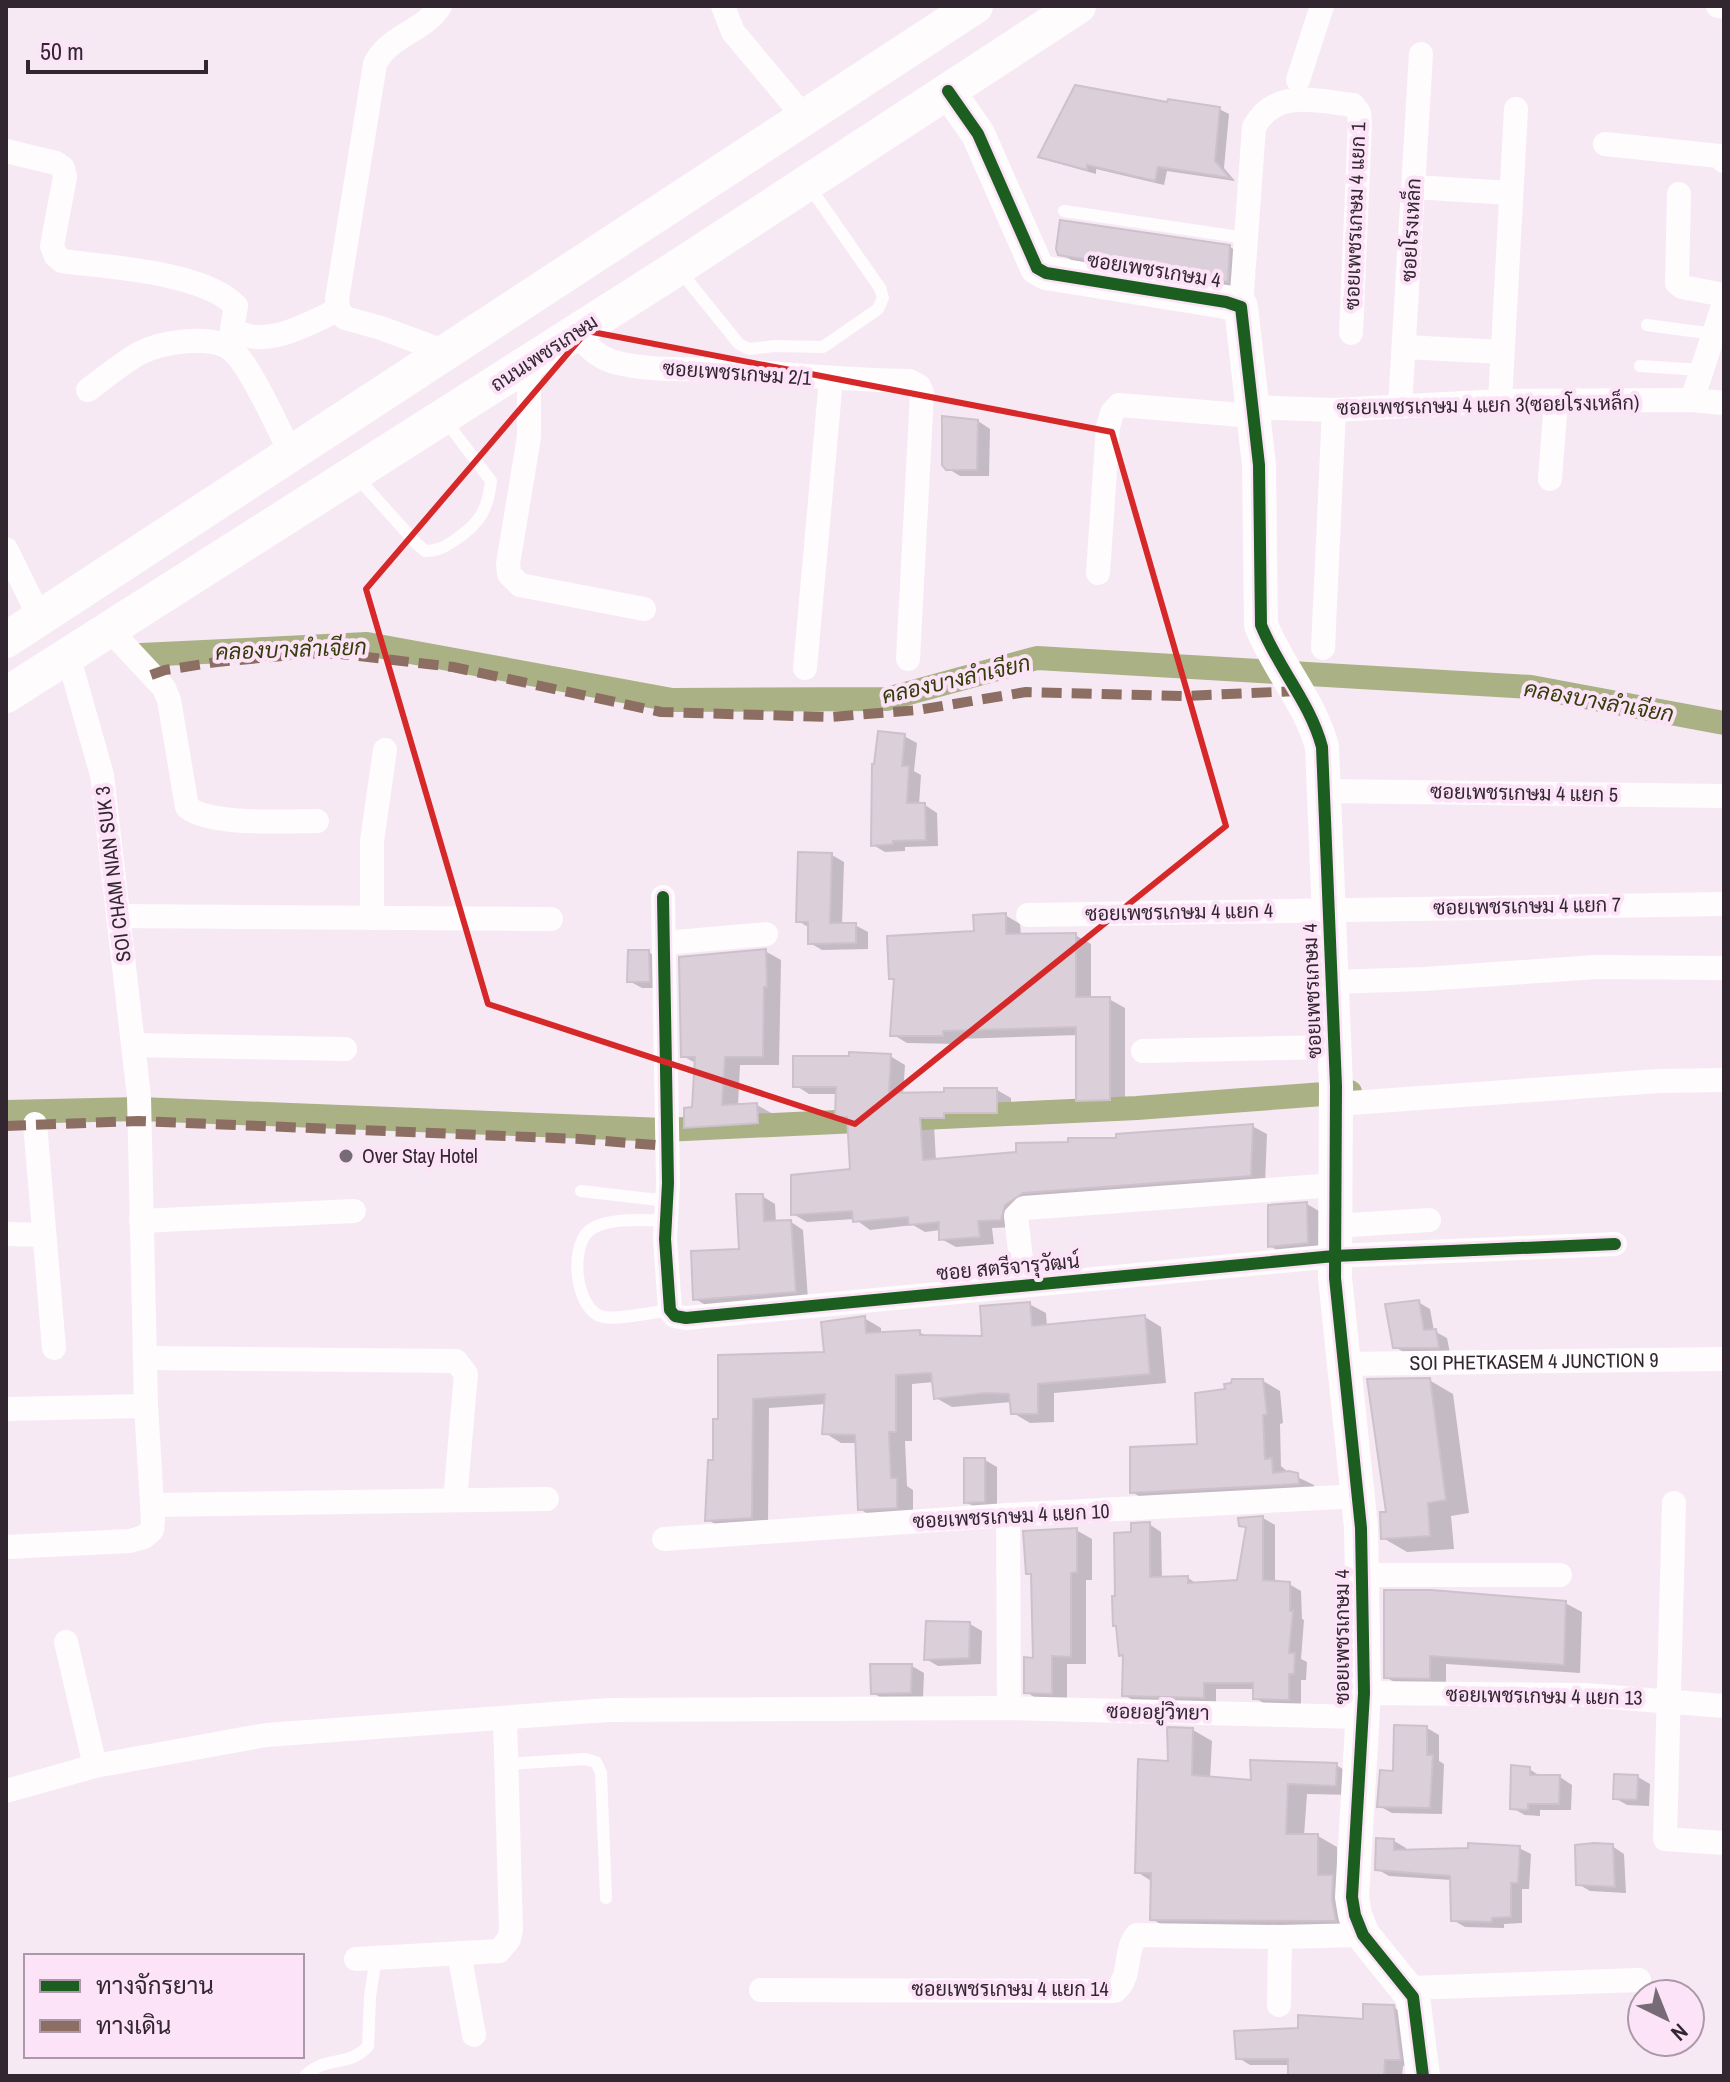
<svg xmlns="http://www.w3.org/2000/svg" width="1730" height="2082" viewBox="0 0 1730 2082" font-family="'Archivo Narrow',Sarabun,sans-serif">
<rect width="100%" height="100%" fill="#f6e9f4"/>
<path fill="#0003" d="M1169 104 1219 109 1229 114 1224 168 1235 181 1167 171 1164 185 1096 169V174L1050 161 1041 156Z
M1230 247 1256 262 1253 295 1086 268 1059 253Z
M978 421 990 429 989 476H960L947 468Z
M904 736 917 743 914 771 921 775 919 805H925L937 813 938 846 905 847V851L885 852 873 845 875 766Z
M832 855 844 862 842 925H855L868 932V949L822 950 810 943V928L798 921Z
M1005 915 1020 924 1021 936 1075 935 1091 944V999H1109L1125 1008V1108H1094L1078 1099V1035L958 1039V1044L907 1043 892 1034 896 981 891 978Z
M765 951 781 960 779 1065H740L738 1106 757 1105 773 1114 774 1131 702 1136 686 1127 694 1109 697 1064 683 1056Z
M648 952 661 959V988H642L629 981Z
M890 1056 905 1065 903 1095 997 1090 1011 1098V1120H958V1125H934L936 1161 1018 1154 1118 1140 1252 1126 1267 1134 1265 1184 1038 1200 1016 1227 992 1228 994 1244 956 1247 941 1239V1230L925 1232 913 1225 870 1230 855 1219 807 1222 793 1214 852 1171 850 1123 837 1116 838 1094H809L795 1085Z
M762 1196 775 1204 776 1223 791 1222 803 1230 808 1299 707 1306 694 1298 741 1250Z
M1307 1204 1319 1211V1250L1282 1253 1270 1246Z
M1418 1302 1430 1309 1434 1331 1447 1338 1450 1353 1407 1354 1395 1347Z
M1029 1304 1046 1313 1047 1326 1145 1317 1161 1327 1166 1383 1054 1393V1422L1030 1423 1013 1413 1012 1402 952 1407 936 1398 934 1382 912 1384V1441H905L907 1486 913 1490V1516L876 1519 860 1509 857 1443H841L825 1433 826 1404 769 1408 768 1526 724 1529 708 1520 720 1421V1357L826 1353 864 1318 881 1328V1334L919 1332 929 1337 984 1338Z
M1429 1380 1453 1394 1469 1513 1451 1516 1454 1549 1407 1552 1383 1538 1388 1514Z
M1263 1381 1280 1391 1283 1423 1280 1424 1281 1466 1289 1473 1314 1485 1315 1493 1149 1502 1132 1492 1199 1446 1227 1391 1232 1385Z
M985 1460 997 1467V1508L978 1509 966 1502Z
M1263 1518 1275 1525V1583L1289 1584 1301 1591 1302 1619 1304 1620 1301 1659 1307 1662 1306 1680H1301V1706L1267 1705 1255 1698V1689H1216V1704L1136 1702 1124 1695 1125 1657 1121 1655 1117 1598 1133 1534 1149 1524 1161 1532 1162 1579 1188 1578 1199 1585 1238 1582 1248 1529 1241 1525Z
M1076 1530 1092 1539V1580H1086V1664H1067V1702L1041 1701 1026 1692 1035 1660 1033 1576 1028 1573Z
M1386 1592 1565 1603 1582 1612 1580 1673 1446 1664V1687H1402L1386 1677Z
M970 1624 982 1631 981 1664 938 1666 926 1659Z
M912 1666 924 1673 923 1699 885 1700 873 1693Z
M1427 1728 1439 1735V1761L1444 1764 1442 1814 1392 1813 1379 1806 1395 1773Z
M1193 1730 1212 1741 1210 1779 1253 1783 1336 1765 1355 1776 1354 1795 1307 1794 1304 1836H1318L1337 1847V1879L1354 1930H1171L1152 1919 1153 1882 1137 1872 1170 1763Z
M1529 1769 1542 1777H1560L1572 1785 1571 1810H1540V1816L1525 1815 1512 1808Z
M1638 1777 1650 1784 1649 1806 1627 1805 1615 1798Z
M1394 1841 1406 1848V1852L1519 1848 1531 1854 1529 1889H1522V1923L1504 1924V1928L1465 1927 1453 1920 1452 1880 1389 1876 1377 1869Z
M1612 1846 1624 1854 1626 1893 1590 1891 1578 1884Z
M1393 2007 1406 2015 1412 2066H1403L1402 2076H1290V2065H1250L1237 2057 1300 2030 1365 2021Z"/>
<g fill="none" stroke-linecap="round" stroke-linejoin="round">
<path stroke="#a9b185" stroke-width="24" d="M141 655 367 644 672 700 887 699 1037 658 1531 687 1724 723
M6 1112 140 1109 664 1130 1137 1108 1350 1092"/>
</g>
<path fill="#dbcfda" stroke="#cdc1cc" stroke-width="2" d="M1075 85 1167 102 1168 99 1220 107 1215 161 1230 178 1158 167 1155 181 1087 165V170L1038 157Z
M1060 220 1230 245 1228 282 1058 255 1056 249Z
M942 416 978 420 977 470H946L942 465Z
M878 731 905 734 902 766H909L907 803H925L926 840 893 841V844L871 846 872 764H874Z
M798 852 832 853 830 923H856V943L808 944V922H796Z
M1006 913V934L1076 933V997H1110V1100L1076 1101V1027L943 1031V1036H890L894 979H889L887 936 974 931 973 915Z
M766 949 767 987H764L763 1057H725L722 1105 757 1103 758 1123 684 1128V1108L692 1107 695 1057H681L679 957Z
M628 950H649L650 982H627Z
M849 1052 891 1054 889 1093 944 1092V1088H997V1113H944V1118H920L923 1160 1016 1152V1143L1068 1142V1138H1116V1134L1253 1124 1251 1176 1023 1193 1005 1205 1001 1220 978 1221 980 1237 939 1240V1222L909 1225 908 1217 853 1222 852 1211 791 1215V1175L850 1169 847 1117H835L836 1087H793V1056H849Z
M736 1194H763L764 1221 791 1220 796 1292 693 1300 691 1251 739 1249Z
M1307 1202 1308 1243 1268 1247V1205Z
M1419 1300 1424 1330 1436 1329 1439 1348H1393L1385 1304Z
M1030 1302 1032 1326 1145 1315 1150 1374 1038 1384V1414H1011L1009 1394 985 1393 934 1399 931 1373 896 1375V1432H889L891 1478H897V1508L858 1510 855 1435 822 1434 825 1394 753 1399 752 1518 705 1521 708 1460H713V1419H718V1355L824 1352 821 1322 865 1316 866 1333 920 1330V1335L982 1336 980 1306Z
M1430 1378 1446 1500 1428 1503 1430 1536 1381 1539 1380 1512H1386L1367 1379Z
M1232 1379H1263L1267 1414 1263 1415 1265 1459 1272 1458 1273 1473 1289 1471 1298 1473 1299 1484 1130 1493V1447L1197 1444 1195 1393 1225 1389 1224 1384 1231 1383Z
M964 1458H985V1502L964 1503Z
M1263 1516V1580L1290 1582V1611H1293L1289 1653H1295L1294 1674H1289V1700L1253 1699V1683H1204V1698L1122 1696 1123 1655 1119 1656 1116 1626H1113L1112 1596H1115L1114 1533 1131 1532V1523L1150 1522V1577L1188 1576V1583L1237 1580 1246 1527 1239 1526 1238 1518Z
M1077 1528V1572L1071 1573V1657L1052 1656V1694L1024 1693V1657L1033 1658 1031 1574H1026L1023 1531Z
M1384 1590H1431L1566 1601 1564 1665 1430 1656V1679L1384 1678Z
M926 1621 970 1622 969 1658 924 1660Z
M870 1664H912L911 1693 871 1694Z
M1394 1725 1427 1726V1755H1433L1430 1808 1377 1807 1380 1770 1393 1771Z
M1167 1727 1193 1728 1192 1775 1251 1780 1250 1760 1337 1763 1336 1786 1288 1784 1286 1834H1318V1875H1333L1332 1900 1336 1921 1150 1920 1151 1873H1135L1138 1759 1168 1761Z
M1511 1765 1530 1767V1775H1560L1559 1804H1528V1810L1510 1809Z
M1614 1774 1638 1775 1637 1800 1613 1799Z
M1376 1838 1394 1839V1850L1468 1848V1843L1520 1846 1518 1883H1511V1917L1492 1918V1922L1451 1921 1450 1876 1375 1870Z
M1594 1843 1613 1844 1615 1887 1576 1885 1575 1845Z
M1363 2004 1394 2005 1401 2060H1385L1384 2076H1288V2059H1236L1234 2031 1298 2028V2015L1363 2019Z"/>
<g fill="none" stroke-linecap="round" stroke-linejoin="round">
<path stroke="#fefcfd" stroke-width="12" d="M1064 211 1246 238
M680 271 739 344 749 349 775 346 823 347 878 309 883 298 880 288 809 186
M1647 325 1714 334
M1640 366 1702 370
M356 476 416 543 425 551C438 551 444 547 455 540 479 524 488 510 491 481L445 420
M581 1191 667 1201
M666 1220C643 1221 613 1217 593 1228 568 1241 574 1310 603 1317 619 1320 653 1312 670 1310
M506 1764 585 1759 596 1762 601 1773 606 1898
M305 2076C325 2055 349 2068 368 2046L370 1997 376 1957"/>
<g stroke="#fefcfd" stroke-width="24">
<path d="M440 6C424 32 389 35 375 64L337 299 338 310 345 318 381 328 446 352"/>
<path d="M723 6 733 32 805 118"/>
<path d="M1718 6 1724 7"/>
<path d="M1298 80 1322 6"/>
<path d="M1605 144 1719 156 1724 161"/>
<path d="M6 151 56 163 63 168 65 177 52 246 56 256 62 261C107 267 204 272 236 306L232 328C262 352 309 323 338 310"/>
<path d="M1414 187 1511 193"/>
<path d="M1679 194 1677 283 1682 287 1724 295"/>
<path d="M1241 307 1254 127C1275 88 1316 101 1353 105L1359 113 1360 123 1351 333"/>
<path d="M576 333C587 346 597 357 614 362 651 372 693 368 731 370 790 375 849 380 909 381L919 386 922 393 908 659"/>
<path d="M1405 347 1502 352"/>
<path d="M529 363V437L508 564 509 574 520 585 644 609"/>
<path d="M88 390C104 378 121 364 138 354 160 342 213 333 233 351 251 367 278 429 291 453"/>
<path d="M1692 400 1724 303"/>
<path d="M1500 401 1516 109"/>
<path d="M1400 406 1421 54"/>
<path d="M1252 407 1334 410 1500 401 1692 400 1724 403"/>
<path d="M1550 479 1556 401"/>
<path d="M6 549 40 618"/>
<path d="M1098 573 1108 427 1112 413 1119 405 1254 416"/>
<path d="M109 629 164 688 169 700 187 807C210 826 286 821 317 821"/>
<path d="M1323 648 1334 410"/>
<path d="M805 668 831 379"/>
<path d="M1324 791 1724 796"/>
<path d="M663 897 668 1183 665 1239 670 1310 675 1316 686 1318 1334 1256 1615 1244"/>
<path d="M1028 915 1724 904"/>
<path d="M118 916 551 919"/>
<path d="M372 918V841L385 750"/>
<path d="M664 943 766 934"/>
<path d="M1332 982 1424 979 1596 967 1724 968"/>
<path d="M133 1045 345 1049"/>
<path d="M1143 1051 1334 1047"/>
<path d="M1336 1104 1659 1081 1724 1080"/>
<path d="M35 1124 54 1348"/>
<path d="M141 1221 354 1211"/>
<path d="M1334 1226 1429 1220"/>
<path d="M6 1234 44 1235"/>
<path d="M1024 1285 1016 1216 1024 1208 1334 1185"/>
<path d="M146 1358 456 1361 466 1374 455 1500"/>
<path id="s1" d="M1342 1364 1724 1359"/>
<path d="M6 1409 146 1406"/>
<path d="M1674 1503 1665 1839 1724 1843"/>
<path d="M154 1505 547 1499"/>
<path d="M1008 1515 1009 1708"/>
<path d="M664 1539 1008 1515 1358 1496"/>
<path d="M6 1547 130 1541 144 1537 152 1530 153 1521 146 1406 139 1097 102 775 68 655"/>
<path d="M1362 1575H1560"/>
<path d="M66 1642 95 1766"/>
<path d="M1364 1693 1585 1695 1724 1706"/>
<path d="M6 1791 95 1766 266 1735 608 1710 1009 1708 1361 1717"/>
<path d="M459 1953 474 2035"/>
<path d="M356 1959 499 1951 509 1939 511 1930 505 1718"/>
<path d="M1408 1988 1639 1980"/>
<path d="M761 1990 1115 1991C1133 1976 1123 1951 1137 1935L1280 1937 1363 1935"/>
<path d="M1279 2005 1280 1937"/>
</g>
<path stroke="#fefcfd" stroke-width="34" d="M948 91 978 134 1037 268 1046 273 1226 302 1241 307 1259 465 1261 625C1278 668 1310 702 1322 747L1336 1086 1335 1278 1361 1528 1364 1693 1352 1897 1355 1915 1363 1935 1413 1997 1423 2076"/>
<path stroke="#fefcfd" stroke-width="36" d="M6 640 975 6
M6 695 677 268 1078 6"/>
<path stroke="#8d6e63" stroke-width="10" stroke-dasharray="20 10" stroke-linecap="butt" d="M151 675 165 670 217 662 314 653 341 654 453 667 661 712 830 717 918 710 1026 692 1184 696 1297 691
M6 1126 138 1121 580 1139 667 1146"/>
<g stroke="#fce3f8" stroke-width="17">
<path id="cycleway" d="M948 91 978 134 1037 268 1046 273 1226 302 1241 307 1259 465 1261 625C1278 668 1310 702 1322 747L1336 1086 1335 1278 1361 1528 1364 1693 1352 1897 1355 1915 1363 1935 1413 1997 1423 2076
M663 897 668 1183 665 1239 670 1310 675 1316 686 1318 1334 1256 1615 1244"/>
</g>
<use href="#cycleway" stroke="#1b5e20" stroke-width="12"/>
</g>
<path fill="none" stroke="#d62828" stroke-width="6" stroke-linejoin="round" d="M587 331 1112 432 1226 826 855 1124 488 1004 366 589Z"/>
<circle fill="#776b75" stroke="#fce3f8" stroke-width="3" cx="346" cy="1156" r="8"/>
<g text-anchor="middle" stroke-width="8" stroke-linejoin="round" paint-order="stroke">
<g font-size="20" fill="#322731" stroke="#fce3f8">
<text transform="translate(1355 216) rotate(-88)" y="7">ซอยเพชรเกษม 4 แยก 1</text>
<text transform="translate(1411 230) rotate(-87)" y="7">ซอยโรงเหล็ก</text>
<text transform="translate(1154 270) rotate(9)" y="7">ซอยเพชรเกษม 4</text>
<text transform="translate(544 353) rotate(-33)" y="7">ถนนเพชรเกษม</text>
<text transform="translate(737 373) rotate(4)" y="7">ซอยเพชรเกษม 2/1</text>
<text transform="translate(1488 405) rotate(-1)" y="7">ซอยเพชรเกษม 4 แยก 3(ซอยโรงเหล็ก)</text>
<text transform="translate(1524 793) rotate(1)" y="7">ซอยเพชรเกษม 4 แยก 5</text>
<text transform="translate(113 874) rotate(-97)" y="7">SOI CHAM NIAN SUK 3</text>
<text transform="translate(1527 906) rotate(-1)" y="7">ซอยเพชรเกษม 4 แยก 7</text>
<text transform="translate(1179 912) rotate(-1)" y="7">ซอยเพชรเกษม 4 แยก 4</text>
<text transform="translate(1312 991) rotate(-92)" y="7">ซอยเพชรเกษม 4</text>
<text transform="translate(1008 1267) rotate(-5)" y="7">ซอย สตรีจารุวัฒน์</text>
<text dy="7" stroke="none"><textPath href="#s1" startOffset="192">SOI PHETKASEM 4 JUNCTION 9</textPath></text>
<text transform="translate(1011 1516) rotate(-3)" y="7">ซอยเพชรเกษม 4 แยก 10</text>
<text transform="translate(1342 1637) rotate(-90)" y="7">ซอยเพชรเกษม 4</text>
<text transform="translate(1544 1696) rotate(1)" y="7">ซอยเพชรเกษม 4 แยก 13</text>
<text transform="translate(1158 1712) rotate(1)" y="7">ซอยอยู่วิทยา</text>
<text x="1010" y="1996">ซอยเพชรเกษม 4 แยก 14</text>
</g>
<g font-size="20" fill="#322731" stroke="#fce3f8" text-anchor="start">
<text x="362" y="1163">Over Stay Hotel</text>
</g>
<g font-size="22" font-style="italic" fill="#323d08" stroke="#fce3f8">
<text transform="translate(291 649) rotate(-2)" y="8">คลองบางลำเจียก</text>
<text transform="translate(956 679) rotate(-13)" y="8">คลองบางลำเจียก</text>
<text transform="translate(1599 701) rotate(10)" y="8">คลองบางลำเจียก</text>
</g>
</g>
<rect width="1730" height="2082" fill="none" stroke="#322731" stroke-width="16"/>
<rect x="24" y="1954" width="280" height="104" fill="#fce3f8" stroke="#ab98a8" stroke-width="2"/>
<rect x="40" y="1980" width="40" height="12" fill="#1b5e20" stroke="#ab98a8" stroke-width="2"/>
<text x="96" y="1994" font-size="24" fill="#322731">ทางจักรยาน</text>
<rect x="40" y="2020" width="40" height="12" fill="#8d6e63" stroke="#ab98a8" stroke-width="2"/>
<text x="96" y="2034" font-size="24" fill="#322731">ทางเดิน</text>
<g transform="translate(1666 2018) rotate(137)"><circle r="38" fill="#fce3f8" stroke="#ab98a8" stroke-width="2"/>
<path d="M0-6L14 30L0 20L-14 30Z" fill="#776b75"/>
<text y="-12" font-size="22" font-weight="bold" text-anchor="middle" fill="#322731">N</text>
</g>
<path d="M28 60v12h178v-12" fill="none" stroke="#322731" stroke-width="4"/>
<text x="40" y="60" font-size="24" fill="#322731" stroke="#fce3f8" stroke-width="6" paint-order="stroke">50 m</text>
</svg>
